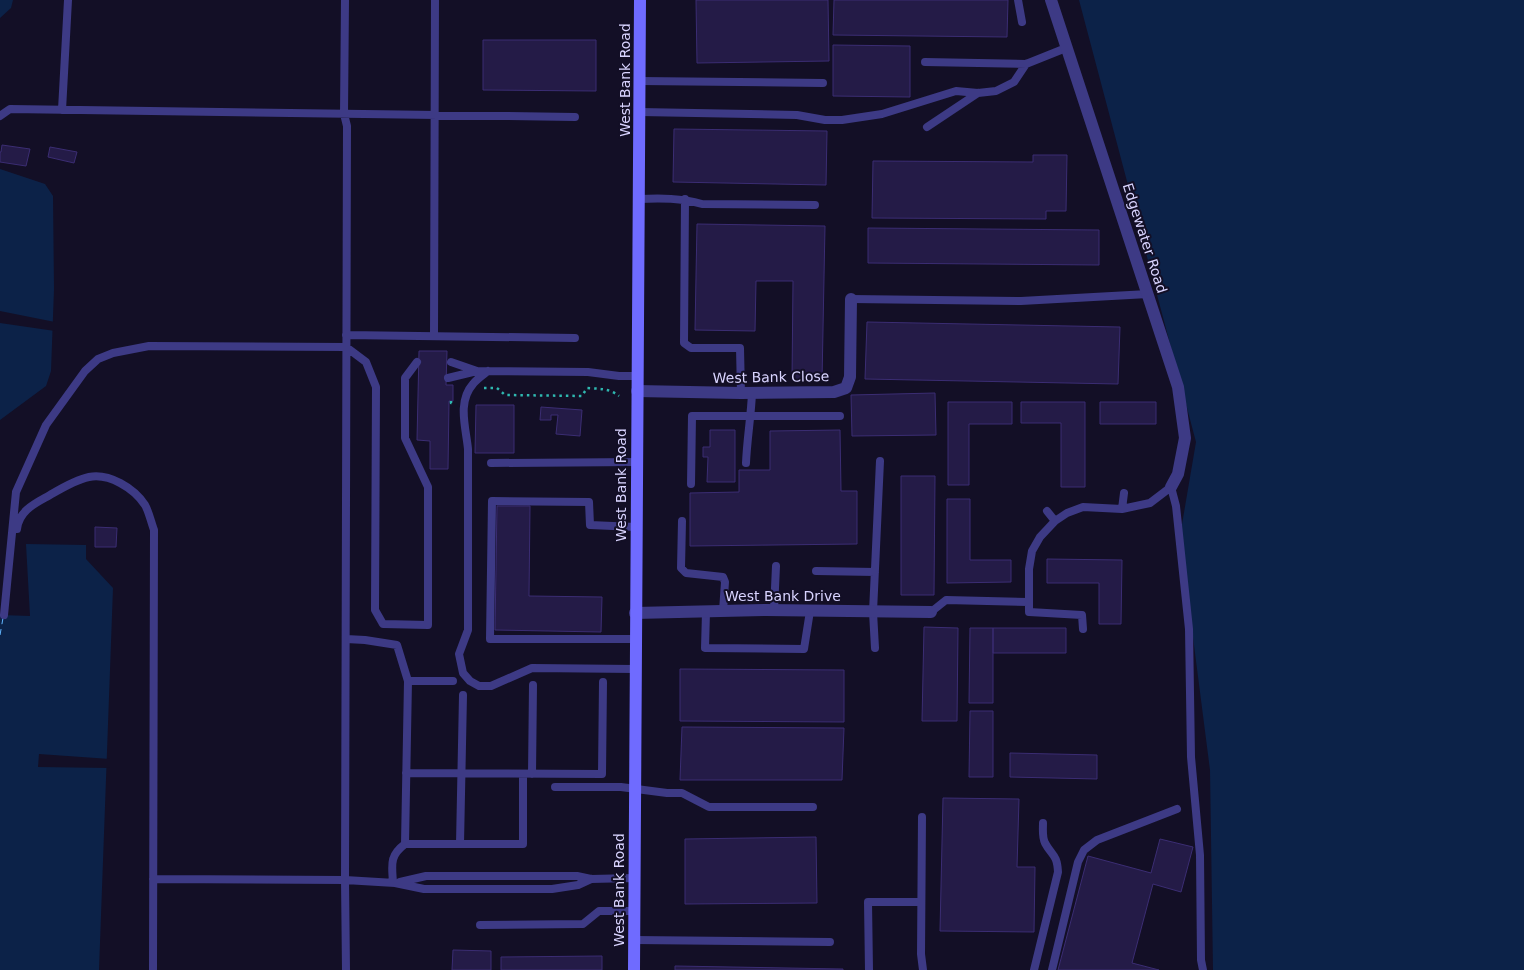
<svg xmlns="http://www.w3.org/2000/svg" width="1524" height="970" viewBox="0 0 1524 970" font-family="'DejaVu Sans',sans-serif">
<rect width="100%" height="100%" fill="#130f26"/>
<path fill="#0c2248" d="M0 0H13L11 8 0 18Z
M1079 0H1524V970H1213L1210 770 1180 536 1196 442Z
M0 169 45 184 53 196 54 289 51 371 46 386 0 420Z
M26 544 86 545V559L113 588 99 970H0V615L30 616Z"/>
<path fill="#130f26" d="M0 311 55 322V331L0 323Z
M39 754 110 759V768L38 767Z"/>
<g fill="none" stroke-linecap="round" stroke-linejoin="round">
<path stroke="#62b6ff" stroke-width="1" stroke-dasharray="6 5" stroke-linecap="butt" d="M0 635 3 618"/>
</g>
<path fill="#241b47" stroke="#3b2d73" d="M696 0H828L829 61 697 63Z
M834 0H1008L1007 37 833 35Z
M483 40H596V91L483 90Z
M833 45 910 46V97L833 96Z
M674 129 827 131 826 185 673 182Z
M2 145 30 149 26 166 0 162V152H1Z
M50 147 77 152 74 163 48 157Z
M1033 155H1067L1066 211H1046V219L872 218 873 161 1033 162Z
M697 224 825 226 822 381 792 380 793 281H756L755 331 695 330Z
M868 228 1099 230V265L868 263Z
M867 322 1120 327 1118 384 865 379Z
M419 351H447L446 385H453V401H449L448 469H430V441L417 440Z
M935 393 936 435 852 436 851 395Z
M948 402H1012V424H969V485H948Z
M1021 402H1085V487H1061V423H1021Z
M1100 402H1156V424H1100Z
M476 405H514V453H475Z
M541 407 582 410 580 436 556 434 558 415H551V420H540Z
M710 430H735V482H707L708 457H703V447H710Z
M840 430 841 491H857V544L690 546V493L739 492V470H770V431Z
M901 476H935L934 595H901Z
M947 499H970V560H1011V582L947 583Z
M497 506H530L529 596 602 597 601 632 495 630Z
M95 527 117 528 116 547H95Z
M1047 559 1122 560 1121 624H1099V583H1047Z
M924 627 958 628 957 721H922Z
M970 628H993V703H969Z
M993 628H1066V653H993Z
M680 669 844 670V722L680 721Z
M970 711H993V777H969Z
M682 727 844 728 842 780H680Z
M1010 753 1097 755V779L1010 777Z
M943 798 1019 799 1017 867H1035L1034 932 940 931Z
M816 837 817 903 685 904V839Z
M1160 839 1193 847 1181 892 1153 884 1132 963 1159 970H1058L1088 856 1151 873Z
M453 950 491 951V970H452Z
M602 956V970H501V957Z
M675 966 843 969V970H675Z"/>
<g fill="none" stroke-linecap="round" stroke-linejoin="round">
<path stroke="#2fb8b0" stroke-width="2.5" stroke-dasharray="2.5 4" stroke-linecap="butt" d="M484 388H497L505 395 582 396 587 388C599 389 609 388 619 396
M451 401V403H454"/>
<path stroke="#3d3a85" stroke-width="8" d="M345 0 344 114 347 126 345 880 346 970
M1018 0 1022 22
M925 62 1026 64 1066 48
M640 81 823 83
M62 110 68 0
M640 112 797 115 825 120H842L882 114 956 91 978 93 996 91 1014 82 1026 64
M0 116 10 109 575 117
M927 127 978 93
M639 199C661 198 681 198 702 204L815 205
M685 199 684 343 691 348H740L741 393
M851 299 1021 301 1148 294
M346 335 575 338
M434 336 435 0
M451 362 477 371
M488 371C483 375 477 379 473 384 457 402 466 428 468 449V630L459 654 463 673 470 681 479 686H491L532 668 635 669
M448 378 477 371 588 372 619 376H637
M491 463 637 462
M746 463C747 439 751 417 752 393
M691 484 692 416H840
M1122 509 1124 493
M1047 511 1055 521
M682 521 681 568 686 573 723 577 725 582 723 611
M17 529C19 510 36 503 50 495 62 488 75 480 89 477 109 473 134 488 145 505 149 512 151 522 154 530L153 970
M816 571 875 572
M774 610 776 566
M706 612 705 648 804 649 810 611
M931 612 946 600 1028 602
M4 615 16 492 46 425 85 371 98 359 113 353 149 346 346 347 366 362 376 387 375 610 383 624 428 625V487L405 438V378L417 362
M1083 629 1082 615 1029 612V569L1032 551 1040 537 1055 521 1067 513 1083 507 1122 509 1150 503 1171 487 1176 506 1189 629 1191 757 1200 855 1201 960 1203 970
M346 639 365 640 397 645 408 681 405 844C389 856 392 865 393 883
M635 639H490L492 501 589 502 590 525 636 527
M875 648 873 612 880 461
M408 681H453
M406 773 602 774 603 682
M532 774 533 685
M555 787H621L667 793H682L709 807H813
M922 817 921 954 923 970
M405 844H523V774
M460 844 463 695
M153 879 345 880 395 883 424 889H552L578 885 591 879
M400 882 426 876H577L591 879 634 878
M480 925 583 924 599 911H634
M634 940 830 942
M869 970 868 902H921
M1034 970 1058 872C1057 854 1052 856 1045 843 1042 837 1043 830 1043 823
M1052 970 1078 862 1084 850 1097 840 1177 809"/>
<path stroke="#3d3a85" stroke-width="12" d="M1051 0 1178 387 1185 438 1178 474 1171 487
M637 391 741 393 834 392 846 388 850 377 851 299
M635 613 766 610 931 612"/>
<path stroke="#6f6bff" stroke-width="12" d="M634 970 640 0"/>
</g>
<g text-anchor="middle" stroke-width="4" stroke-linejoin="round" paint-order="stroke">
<g font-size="14" fill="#d9d4ff" stroke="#130f26">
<text transform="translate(625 80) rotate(-90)" y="5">West Bank Road</text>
<text transform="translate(1145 238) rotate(72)" y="5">Edgewater Road</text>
<text transform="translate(771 377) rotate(-1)" y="5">West Bank Close</text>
<text transform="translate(621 485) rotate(-90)" y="5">West Bank Road</text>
<text x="783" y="601">West Bank Drive</text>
<text transform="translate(619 890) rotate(-90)" y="5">West Bank Road</text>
</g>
</g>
</svg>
